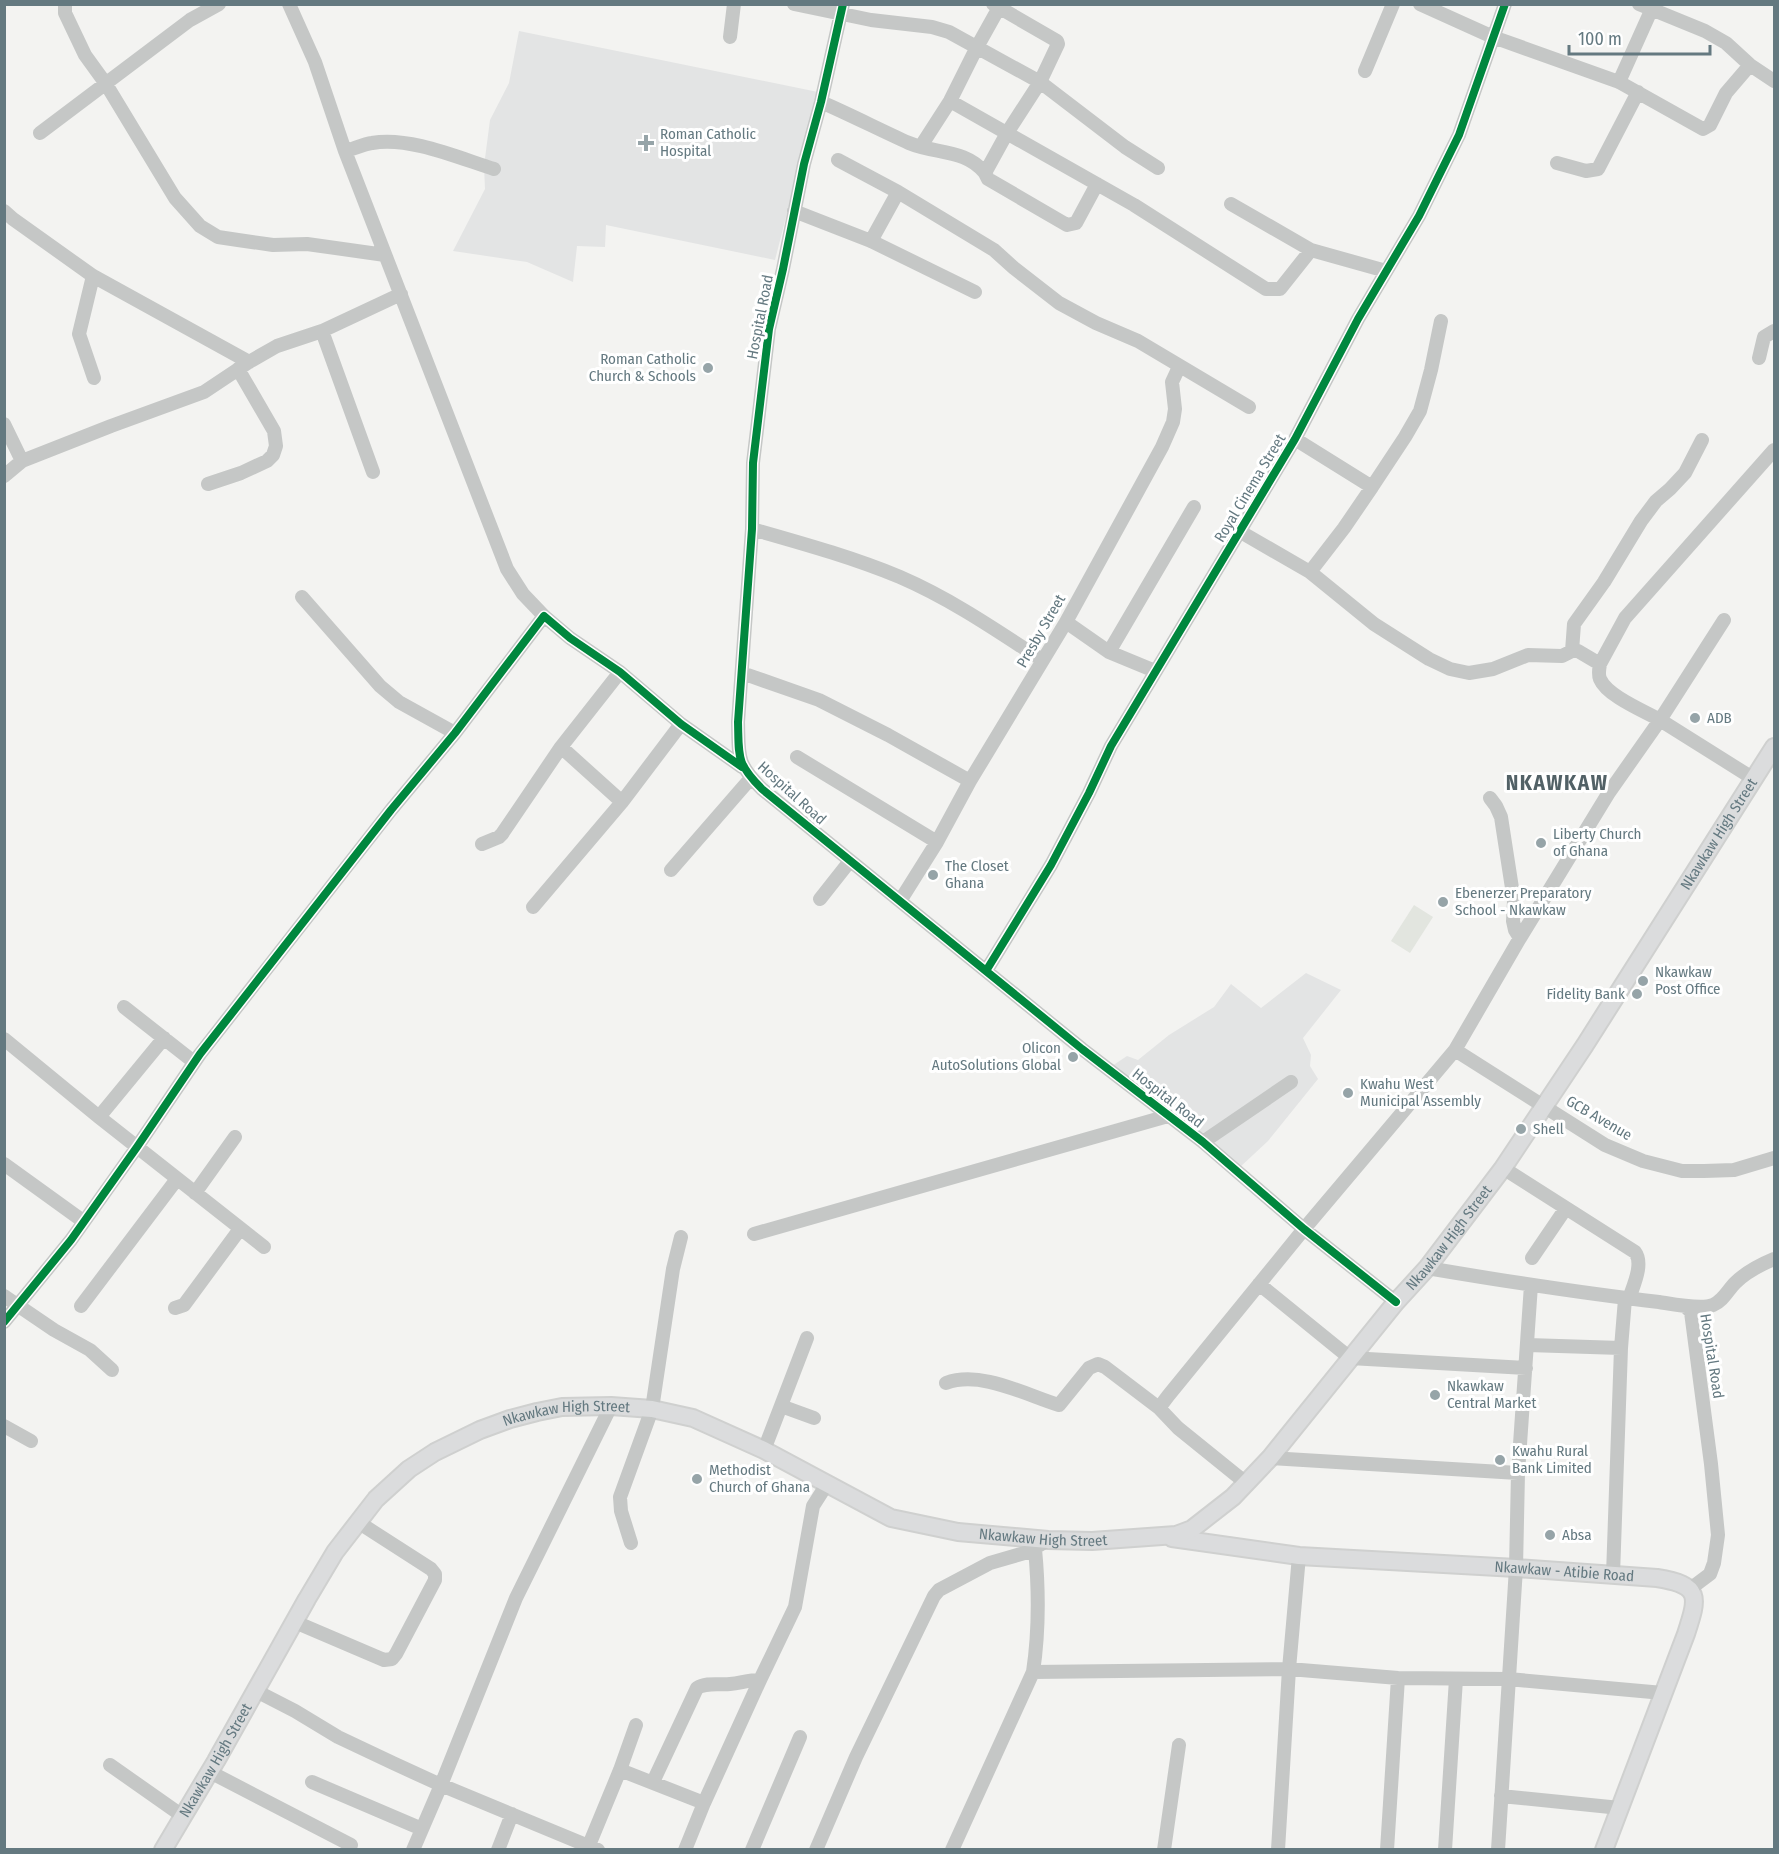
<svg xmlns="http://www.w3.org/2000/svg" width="1779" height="1854" viewBox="0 0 1779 1854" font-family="'Fira Sans Condensed',sans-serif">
<rect width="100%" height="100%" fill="#f3f3f1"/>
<path fill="#e3e4e4" d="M519 31 818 92 775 260 606 225 605 247 577 246 573 282 527 262 453 251 485 189 484 166 490 120 509 83Z
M1306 973 1341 990 1303 1038 1311 1055 1310 1066 1318 1079 1268 1141 1239 1168 1112 1066 1127 1056 1138 1060 1169 1035 1214 1007 1231 984 1261 1008Z"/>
<path fill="#e2e5df" d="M1414 905 1433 917 1410 953 1391 941Z"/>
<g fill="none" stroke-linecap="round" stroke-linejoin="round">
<g stroke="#cfd0cf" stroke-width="20">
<g id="major">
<path id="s1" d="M1172 1538 1299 1556 1516 1568 1657 1578C1702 1585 1698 1597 1686 1634L1604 1850"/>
<path id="s2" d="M163 1850 216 1761 307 1599 335 1552 376 1499 409 1469 435 1452 480 1430 510 1419 537 1412 562 1407 611 1406 652 1409 693 1418 764 1450 891 1518 958 1532 1048 1540 1092 1541 1176 1535 1192 1529 1233 1497 1270 1458 1396 1302 1427 1268 1503 1168 1585 1045 1774 747"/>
</g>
</g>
<path stroke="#c5c7c6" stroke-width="14" d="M65 4V13L85 55 106 84 175 198 200 226 218 237 238 240 273 245 307 244 385 255
M289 4 315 62 345 151 507 569 523 594 544 616
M794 4 871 20 932 27 949 32 1040 82 1125 147 1158 168
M843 4 821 102 804 164 783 269 769 329 753 463 752 529 738 722C739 757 736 763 762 789L1082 1049 1203 1142 1304 1229 1396 1302
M993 4 1057 41 1058 44 1040 82 1007 133 985 173 988 179 1067 225 1076 223 1097 184
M1420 4 1493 37 1619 82 1703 129 1710 125 1726 93 1750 65
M1639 4 1705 31 1726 43 1750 65 1774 81
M730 37 734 4
M1365 71 1393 4
M1619 82 1654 4
M950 101 1134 205 1266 289H1280L1311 250
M821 102C851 115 880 130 909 143 935 154 966 149 985 173
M40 133 190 20 219 4
M921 146 950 101 977 47 1001 4
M345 151C354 149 363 144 372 143 409 136 459 158 494 169
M838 160 898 192 994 250 1014 268 1059 303 1096 323 1138 341 1249 407
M1557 163 1586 171 1598 169 1638 92
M1231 204 1311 250 1386 271
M4 211 13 219 93 276 249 362
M794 211 871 241 975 292
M871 241 898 192
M93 276 79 334 94 378
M322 331 373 472
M1759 358 1764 337 1774 331
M4 424 22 461
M1295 439 1372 487 1344 528 1310 572
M4 476 22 461 111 426 204 392 249 362 277 346 322 331 401 294
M208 484 241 473 267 461 273 455 276 446 274 431 238 369
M1372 487 1405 437 1420 411 1431 370 1441 321
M752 529C801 543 852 557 900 577 951 599 996 630 1042 660
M1239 531 1310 572 1374 624 1429 659 1450 669 1469 673 1493 669 1528 655 1562 656 1572 651H1578L1600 664
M302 597 380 686 399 702 455 733
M1724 620 1660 720C1644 711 1607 696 1600 679 1598 674 1599 670 1600 664L1625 618 1774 450
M1066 622 1109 652 1155 671
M1572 651 1574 624 1604 582 1641 521 1656 501 1670 489 1685 473 1702 440
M1109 652 1194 507
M742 673 819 700 888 735 970 781
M561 747 622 802
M797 757 937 842
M1490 798 1496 806 1501 817 1514 901 1513 921 1515 930 1520 938
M482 844 499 837 502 834 561 747 620 672
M671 870 751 778
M820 899 850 861
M900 901 937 842 970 781 1066 622 1162 447 1173 422 1175 409 1172 382 1179 367
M533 907 622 802 681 724
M986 971 1051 865 1089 793 1111 746 1295 439 1358 319 1419 216 1459 135 1505 4
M124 1007 194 1062
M4 1039 99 1117 264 1247
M1455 1050 1605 1145 1643 1161 1682 1171H1704L1734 1170 1774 1158
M99 1117 164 1038
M1203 1142 1291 1082
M4 1164 83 1221
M1503 1168 1635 1252C1644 1264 1633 1286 1629 1299
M195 1193 235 1137
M754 1234 1168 1116
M1532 1258 1566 1208
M1427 1268C1504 1281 1581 1293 1659 1302 1672 1304 1701 1310 1713 1305 1723 1301 1728 1290 1735 1283 1745 1273 1762 1264 1774 1259
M1259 1284 1350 1358 1526 1368
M4 1296 54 1330 90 1350 112 1370
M81 1306 177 1179
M1686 1307 1691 1312 1711 1464 1718 1535 1714 1563 1710 1574 1690 1589
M175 1308 184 1305 240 1229
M4 1322 71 1240 137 1147 200 1054 391 810 455 733 544 616 570 638 620 672 681 724 742 767
M1528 1345 1621 1348
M946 1383C981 1370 1026 1395 1059 1405L1089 1368 1098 1364 1105 1367 1159 1408
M781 1406 814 1418
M4 1426 31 1441
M764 1450 807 1338
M1270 1458 1518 1473
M1246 1483 1178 1428 1159 1408 1168 1396 1304 1229 1455 1050 1520 938 1608 794 1660 720 1754 779
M631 1543 621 1511 620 1497 652 1409 673 1269 681 1237
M1613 1575 1621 1348 1625 1299
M295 1622 384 1660 392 1659 396 1654 435 1580V1574L431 1569 358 1522
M1033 1672 1289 1669 1398 1678 1508 1679 1663 1693
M256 1691 295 1711 338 1737 393 1763 441 1785 598 1850
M110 1765 184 1817
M620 1770 704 1803
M210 1772 351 1845
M312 1782 422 1829
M653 1782 697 1688C706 1682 719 1685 730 1684 741 1683 748 1680 760 1680
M1501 1796 1620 1808
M413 1850 441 1785 516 1598 611 1406
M498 1850 512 1814
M587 1850 620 1770 636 1725
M685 1850 704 1803 760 1680 795 1607 813 1506 827 1484
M752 1850 800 1737
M816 1850 856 1757 934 1596 939 1590 990 1563 1028 1552 1048 1540
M952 1850 1033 1672C1039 1632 1039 1591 1035 1549
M1164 1850 1179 1745
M1278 1850 1289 1669 1299 1556
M1387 1850 1398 1678
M1445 1850 1456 1679
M1498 1850 1516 1568 1518 1473 1531 1285"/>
<use href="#major" stroke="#dbdcdd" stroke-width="16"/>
<g stroke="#fff" stroke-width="11">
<path id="cycleway" d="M843 4 821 102 804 164 783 269 769 329 753 463 752 529 738 722C739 757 736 763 762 789L1082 1049 1203 1142 1304 1229 1396 1302
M986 971 1051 865 1089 793 1111 746 1295 439 1358 319 1419 216 1459 135 1505 4
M4 1322 71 1240 137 1147 200 1054 391 810 455 733 544 616 570 638 620 672 681 724 742 767"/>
</g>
<use href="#cycleway" stroke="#00873e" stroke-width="8"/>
</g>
<g fill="#96a4a8" stroke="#fff" stroke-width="2">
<path d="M643 134h6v6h6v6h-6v6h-6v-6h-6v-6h6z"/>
<circle cx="708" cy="368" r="6"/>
<circle cx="1695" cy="718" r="6"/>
<circle cx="1541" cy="843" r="6"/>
<circle cx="933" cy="875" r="6"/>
<circle cx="1443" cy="902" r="6"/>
<circle cx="1643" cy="981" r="6"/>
<circle cx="1637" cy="994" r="6"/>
<circle cx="1073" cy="1057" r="6"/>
<circle cx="1348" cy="1093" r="6"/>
<circle cx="1521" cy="1129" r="6"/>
<circle cx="1435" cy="1395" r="6"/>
<circle cx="1500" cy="1460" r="6"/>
<circle cx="697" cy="1479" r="6"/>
<circle cx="1550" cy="1535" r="6"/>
</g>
<g text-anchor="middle" stroke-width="6" stroke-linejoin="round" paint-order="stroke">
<g font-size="15" fill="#647980" stroke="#fff" text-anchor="start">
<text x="660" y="139">Roman Catholic<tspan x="660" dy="17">Hospital</tspan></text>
<text x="696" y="364" text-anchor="end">Roman Catholic<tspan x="696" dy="17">Church &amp; Schools</tspan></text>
<text x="1707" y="723">ADB</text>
<text x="1553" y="839">Liberty Church<tspan x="1553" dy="17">of Ghana</tspan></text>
<text x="945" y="871">The Closet<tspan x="945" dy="17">Ghana</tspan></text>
<text x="1455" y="898">Ebenerzer Preparatory<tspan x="1455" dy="17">School - Nkawkaw</tspan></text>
<text x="1655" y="977">Nkawkaw<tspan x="1655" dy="17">Post Office</tspan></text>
<text x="1625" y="999" text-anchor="end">Fidelity Bank</text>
<text x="1061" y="1053" text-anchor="end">Olicon<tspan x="1061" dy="17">AutoSolutions Global</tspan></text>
<text x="1360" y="1089">Kwahu West<tspan x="1360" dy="17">Municipal Assembly</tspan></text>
<text x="1533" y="1134">Shell</text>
<text x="1447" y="1391">Nkawkaw<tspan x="1447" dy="17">Central Market</tspan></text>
<text x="1512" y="1456">Kwahu Rural<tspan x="1512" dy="17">Bank Limited</tspan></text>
<text x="709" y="1475">Methodist<tspan x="709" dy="17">Church of Ghana</tspan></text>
<text x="1562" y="1540">Absa</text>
</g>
<g font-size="15" fill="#647980" stroke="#fff">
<text transform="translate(760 317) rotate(-79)" y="5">Hospital Road</text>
<text transform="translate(1250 488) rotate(-59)" y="5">Royal Cinema Street</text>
<text transform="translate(1041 631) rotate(-60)" y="5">Presby Street</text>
<text transform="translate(792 793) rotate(42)" y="5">Hospital Road</text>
<text dy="5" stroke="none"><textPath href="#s2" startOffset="2156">Nkawkaw High Street</textPath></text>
<text transform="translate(1168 1098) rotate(38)" y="5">Hospital Road</text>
<text transform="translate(1599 1118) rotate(30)" y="5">GCB Avenue</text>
<text dy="5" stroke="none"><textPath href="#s2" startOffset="1670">Nkawkaw High Street</textPath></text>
<text transform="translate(1712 1356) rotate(81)" y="5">Hospital Road</text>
<text dy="5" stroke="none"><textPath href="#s2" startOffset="626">Nkawkaw High Street</textPath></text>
<text dy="5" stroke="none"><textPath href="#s2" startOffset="1130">Nkawkaw High Street</textPath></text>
<text dy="5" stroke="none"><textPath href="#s1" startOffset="394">Nkawkaw - Atibie Road</textPath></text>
<text dy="5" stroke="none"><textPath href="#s2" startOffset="104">Nkawkaw High Street</textPath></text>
</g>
<g font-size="21" font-weight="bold" letter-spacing="1.5" fill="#526166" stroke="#fff">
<text x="1557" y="790">NKAWKAW</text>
</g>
</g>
<rect width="1779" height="1854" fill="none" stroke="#647980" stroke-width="12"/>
<path d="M1569 45v9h141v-9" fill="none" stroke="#647980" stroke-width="3"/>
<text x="1578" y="45" font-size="18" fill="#647980" stroke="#ffffff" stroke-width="4.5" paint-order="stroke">100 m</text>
</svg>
